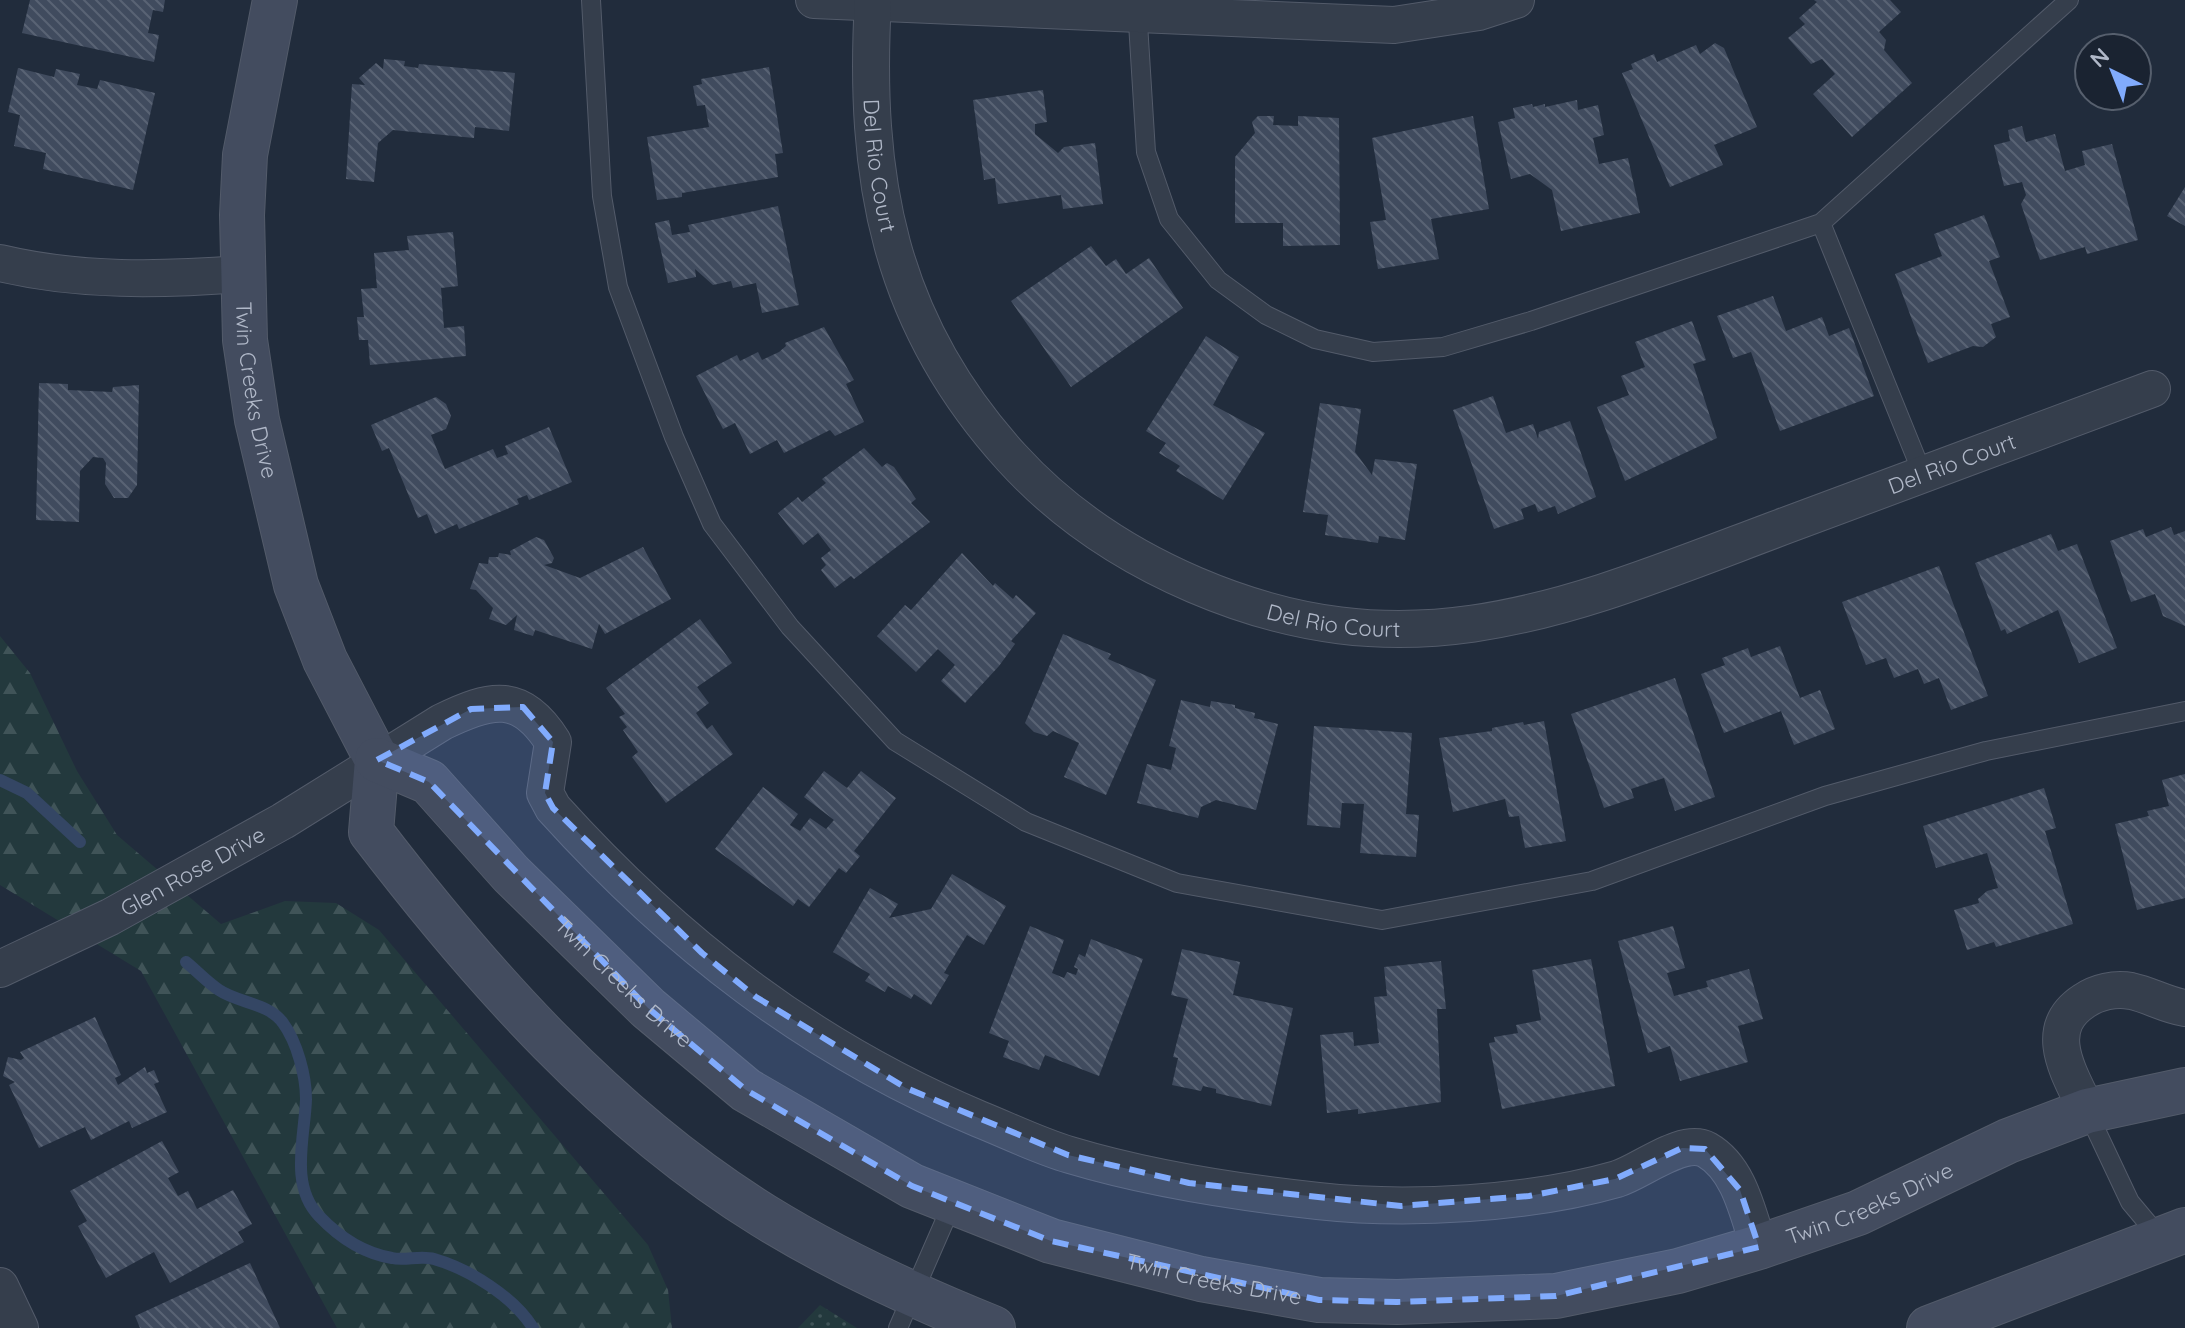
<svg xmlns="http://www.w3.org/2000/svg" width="2185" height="1328" viewBox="0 0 2185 1328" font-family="Quicksand,sans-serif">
<defs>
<pattern id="grass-dots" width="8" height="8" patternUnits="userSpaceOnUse" patternTransform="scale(2)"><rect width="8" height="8" fill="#23393d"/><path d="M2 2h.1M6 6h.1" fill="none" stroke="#405458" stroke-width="1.8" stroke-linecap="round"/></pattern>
<pattern id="forest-firs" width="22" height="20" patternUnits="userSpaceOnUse" patternTransform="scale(2)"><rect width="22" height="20" fill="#23393d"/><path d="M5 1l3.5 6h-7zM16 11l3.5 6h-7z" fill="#405458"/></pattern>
<pattern id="building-back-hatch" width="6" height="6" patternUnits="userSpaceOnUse" patternTransform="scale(2)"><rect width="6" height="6" fill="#404b5e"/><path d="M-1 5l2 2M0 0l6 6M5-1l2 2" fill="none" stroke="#596374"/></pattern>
</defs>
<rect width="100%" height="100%" fill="#212c3c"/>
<path fill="url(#grass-dots)" d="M820 1305 857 1328H798Z"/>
<path fill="url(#forest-firs)" d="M0 636 30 673 77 771 117 835 221 924 285 901 336 903 379 930 648 1245 668 1290 672 1328H337L141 971 0 885Z"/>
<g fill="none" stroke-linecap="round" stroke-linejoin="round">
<path stroke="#344664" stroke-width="12" d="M0 780 27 793 80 842
M186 962C197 971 207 982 219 990 238 1003 269 1003 283 1023 297 1042 306 1076 306 1099 305 1136 289 1185 319 1216 339 1237 362 1253 392 1258 405 1261 421 1255 434 1259 469 1269 514 1297 533 1328"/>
</g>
<path fill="url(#building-back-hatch)" d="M30 0H165L163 12 153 10 148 33 159 35 154 62 22 33Z
M1814 0H1890L1901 12 1879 32 1886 40 1884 50 1912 83 1852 137 1813 94 1835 74 1822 59 1811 64 1788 38 1805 24 1799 18 1817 2Z
M1715 43 1724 48 1757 127 1714 145 1723 165 1670 187 1622 73 1633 69 1631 64 1654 54 1657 62 1696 45 1700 54Z
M384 59 405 61 404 66 418 68 419 64 515 73 509 131 475 127 474 138 393 130 378 143 374 182 346 179 352 84 365 85 359 78 376 63 383 69Z
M769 67 783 153 775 154 778 177 682 193V197L657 200 647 137 709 127 705 105 697 106 693 86 702 84 701 79Z
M18 68 54 77 56 69 80 74 77 85 97 89 100 80 155 93 133 190 43 169 46 153 14 146 20 115 8 112Z
M1043 90 1047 122 1035 124V134L1058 153 1064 147 1095 143 1103 204 1063 209 1061 195 998 204 995 178 984 180 973 100Z
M1577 100 1578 110 1598 105 1604 135 1593 138 1599 164 1628 158 1640 213 1561 231 1552 190 1530 174 1511 179 1498 122 1515 118 1513 108 1532 104 1533 107 1545 104V107Z
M1258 116H1274L1273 125 1298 126V116L1339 118 1340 245 1283 246V223H1235V157L1255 133 1252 122Z
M1473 116 1489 209 1431 219 1439 259 1378 269 1370 222 1386 220 1372 138Z
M2022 126 2026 142 2055 134 2065 171 2085 165 2082 151 2112 144 2138 240 2087 254 2085 247 2040 260 2021 204 2026 195 2022 182 2004 186 1994 145 2010 141 2008 130Z
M2185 187V226L2167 216Z
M778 206 799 305 762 313 756 283 733 288 731 281 713 285 695 269 696 277 668 283 655 223 669 220 672 235 690 232 688 225Z
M1984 215 2000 257 1989 261 2010 317 1991 324 1996 337 1983 347 1973 346 1928 363 1895 274 1942 256 1934 234Z
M453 232 458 286 441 288 444 328 464 326 466 356 370 365 368 340H359L357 317H364L361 289 377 288 374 253 409 250 407 236Z
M1091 246 1106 266 1116 259 1126 274 1149 258 1183 308 1071 387 1011 301Z
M1773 296 1786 331 1822 317 1829 336 1849 328 1874 396 1780 431 1751 352 1733 358 1717 316Z
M1692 321 1706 360 1693 364 1717 438 1625 481 1597 407 1629 395 1621 376 1645 367 1635 342Z
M824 327 854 380 846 384 864 422 835 436 830 430 784 453 777 440 750 454 735 423 723 429 696 376 737 355 740 361 758 352 762 360 779 352 786 346 785 343Z
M1206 336 1239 357 1213 405 1265 433 1223 500 1176 471 1180 466 1159 453 1166 443 1146 431Z
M39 383 68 384V390L112 392 113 387 139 385 137 485 128 498H114L105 484 106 463 103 458 93 457 80 471 79 522 36 520Z
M1493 396 1506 433 1533 424 1538 439 1539 432 1570 421 1596 497 1558 514 1555 506 1538 512 1535 504 1521 509 1524 519 1494 529 1453 410Z
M436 397 446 404 451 416 446 429 431 435 445 469 493 449 497 458 508 454 505 446 549 427 572 482 529 500 527 495 517 499 519 504 459 529 457 524 435 534 427 514 418 518 389 448 382 451 371 425Z
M1320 403 1361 409 1355 452 1372 475 1375 459 1417 464 1405 540 1379 536 1378 543 1325 535 1328 515 1303 512Z
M864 448 882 467 887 463 894 467 916 499 911 503 930 522 854 579 851 576 835 588 821 570 826 565 821 558 831 550 818 533 803 545 778 513 798 497 802 502 826 483 822 479Z
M2171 527 2174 535 2185 531V626L2163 616 2155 594 2131 602 2110 541 2143 529 2146 537Z
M2051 534 2058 551 2077 544 2117 648 2079 663 2058 610 2007 634 2005 629 2001 631 1975 563Z
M536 537 544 540 554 558 552 563 544 565 580 578 643 547 671 599 605 634 599 624 592 649 535 630 533 636 514 630 517 615 506 625 489 619 493 608 476 590 470 589 479 563 488 564 489 557H498L499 553 511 555 510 551Z
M962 553 993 586 995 583 1013 599 1016 595 1036 613 1011 641 1015 644 999 666 965 703 941 681 955 665 938 649 916 672 877 636 905 605 911 610Z
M1939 566 1988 696 1951 710 1939 678 1924 684 1918 669 1894 678 1886 658 1866 665 1842 602Z
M700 619 732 663 697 687 709 703 696 713 707 729 712 725 733 754 666 803 632 757 638 752 623 730 627 727 619 717 625 714 606 688Z
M1063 634 1111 654 1108 659 1156 680 1106 795 1064 777 1079 743 1053 731 1047 736 1034 732 1025 723Z
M1780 646 1800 698 1820 690 1835 729 1794 745 1781 711 1724 733 1701 674 1725 665 1722 658 1748 648 1751 657Z
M1675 678 1715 797 1675 811 1664 778 1631 789 1634 798 1604 808 1571 714Z
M1181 700 1210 707 1211 701 1235 705V708L1255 713 1254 718 1278 724 1256 810 1216 800 1201 807 1198 818 1137 803 1147 764 1171 770 1176 748 1169 746Z
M1544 721 1566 841 1525 848 1519 816 1509 817 1505 799 1453 812 1439 738 1492 731V728L1523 722 1524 725Z
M1314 726 1412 733 1406 814 1419 815 1416 857 1360 853 1364 804 1342 803 1340 828 1307 825Z
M824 771 847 788 861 771 896 798 854 851 860 856 846 873 839 868 809 907 798 899 793 906 715 849 763 787 798 814 790 825 800 831 810 818 826 829 834 820 804 797Z
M2185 774V898L2137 910 2115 824 2149 816 2147 811 2169 806 2162 780Z
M2044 788 2056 828 2045 831 2073 924 1996 947 1994 942 1967 950 1954 910 1979 903 1978 899 1987 891 1998 888 1987 853 1936 868 1923 826Z
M952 874 1006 906 984 945 967 935 944 973 949 975 931 1005 914 994 911 999 888 986 885 992 865 981 870 974 833 952 870 888 898 904 889 918 931 909Z
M1030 926 1064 940 1052 973 1064 978 1067 972 1076 975 1078 969 1074 967 1079 954 1085 957 1091 939 1143 959 1099 1076 1045 1055 1039 1070 1003 1057 1009 1041 989 1033Z
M1673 926 1685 968 1667 973 1674 996 1708 987 1706 981 1749 969 1763 1019 1738 1026 1748 1062 1680 1081 1670 1046 1648 1053 1618 941Z
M1182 949 1240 962 1233 995 1293 1008 1271 1106 1216 1093V1089L1203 1086 1201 1091 1172 1085 1178 1058 1173 1057 1188 999 1171 995Z
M1591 959 1615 1086 1502 1109 1489 1043 1495 1042 1494 1037 1518 1033 1516 1025 1541 1020 1532 970Z
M1441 961 1446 1009H1437L1441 1102 1358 1114V1109L1327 1113 1320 1035 1353 1032 1354 1046 1379 1043 1374 997 1387 996 1384 967Z
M95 1017 121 1075 115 1078 118 1085 145 1067 147 1073 154 1070 159 1082 154 1084 167 1112 132 1128 129 1121 91 1140 85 1127 39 1148 9 1085 15 1082 3 1076 8 1057 21 1060 24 1058 20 1052Z
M162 1141 179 1172 168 1178 178 1196 188 1191 197 1209 233 1190 252 1224 238 1232 244 1242 170 1283 154 1252 106 1278 78 1226 87 1221 70 1191Z
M250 1263 280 1328H140L135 1316Z"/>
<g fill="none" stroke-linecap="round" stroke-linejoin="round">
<g stroke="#535b6a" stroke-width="20">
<path id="lane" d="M591 0 602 196 618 287 674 437 712 524 790 627 895 741 1026 822 1177 883 1382 920 1592 881 1825 796 1986 751 2185 711
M1137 7 1146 152 1169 219 1218 280 1266 315 1315 339 1373 352 1443 347 1531 321 1821 223 2069 0
M1821 223 1923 475
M2087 1111 2130 1202 2161 1239
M898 1328 953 1202"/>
</g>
<g stroke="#535b6a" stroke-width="38">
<g id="street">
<path d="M814 0 1394 25 1479 12 1516 0"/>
<path id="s1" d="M873 0C863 177 888 322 1012 458 1063 514 1125 555 1195 585 1417 680 1578 603 1787 525 1909 480 2030 434 2152 389"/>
<path d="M0 263C80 282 161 280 242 274"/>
<path id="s2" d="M0 969 110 917 283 821 442 722C491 698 521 691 553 742L545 793 553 808C675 943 810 1048 979 1119 1009 1131 1039 1146 1070 1155 1150 1179 1235 1192 1318 1201 1408 1211 1530 1204 1617 1179 1642 1171 1683 1137 1707 1150 1740 1169 1748 1215 1759 1247"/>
<path d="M2087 1111C2070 1074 2040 1030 2084 1001 2097 992 2115 988 2131 991 2150 995 2166 1005 2185 1008"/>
<path d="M0 1286 20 1328"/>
</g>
</g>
<g stroke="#535b6a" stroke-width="46">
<g id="secondary">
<path id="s3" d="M275 0 245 155 242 215 245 340 257 420 296 585 325 660 377 760 371 832C481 976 609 1120 764 1216 837 1261 913 1296 993 1328"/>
<path id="s4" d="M377 760 429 782 511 874 648 1008 746 1090 912 1186 1051 1241 1201 1279 1319 1300 1397 1302 1556 1296 1678 1271 1759 1247 1858 1213 2008 1141 2087 1111 2185 1090"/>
<path d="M1929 1328 2185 1230"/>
</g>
</g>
<use href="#lane" stroke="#353e4c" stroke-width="18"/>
<use href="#street" stroke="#353e4c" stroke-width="36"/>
<use href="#secondary" stroke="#434c5f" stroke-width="44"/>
</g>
<path fill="#81abfd" fill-opacity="0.2" stroke="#81abfd" stroke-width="6" stroke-dasharray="16 10" stroke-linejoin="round" d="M523 707 553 742 545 793 553 808 702 953 756 997 906 1088 1068 1155 1189 1183 1401 1206 1529 1196 1615 1179 1682 1148 1705 1149 1740 1190 1759 1247 1556 1296 1397 1302 1319 1300 1051 1241 912 1186 746 1090 648 1008 429 782 377 760 471 709Z"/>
<g text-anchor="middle" stroke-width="7" stroke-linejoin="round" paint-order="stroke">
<g font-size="22" fill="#b0b8c8" stroke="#1a2331">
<text dy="8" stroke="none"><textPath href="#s1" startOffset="166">Del Rio Court</textPath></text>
<text dy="8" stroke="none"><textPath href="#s3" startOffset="394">Twin Creeks Drive</textPath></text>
<text dy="8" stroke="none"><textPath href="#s1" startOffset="1508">Del Rio Court</textPath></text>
<text dy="8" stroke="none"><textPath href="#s1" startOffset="862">Del Rio Court</textPath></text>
<text dy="8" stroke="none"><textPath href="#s2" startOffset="216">Glen Rose Drive</textPath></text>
<text dy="8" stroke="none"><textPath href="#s4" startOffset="336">Twin Creeks Drive</textPath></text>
<text dy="8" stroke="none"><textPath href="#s4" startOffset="1680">Twin Creeks Drive</textPath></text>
<text dy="8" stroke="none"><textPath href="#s4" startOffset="1008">Twin Creeks Drive</textPath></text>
</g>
</g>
<g transform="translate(2113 72) rotate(317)"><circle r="38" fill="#1a2331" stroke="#565f6d" stroke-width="2"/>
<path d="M0-6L14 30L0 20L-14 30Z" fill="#81abfd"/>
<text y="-12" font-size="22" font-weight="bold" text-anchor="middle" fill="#b0b8c8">N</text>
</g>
</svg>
